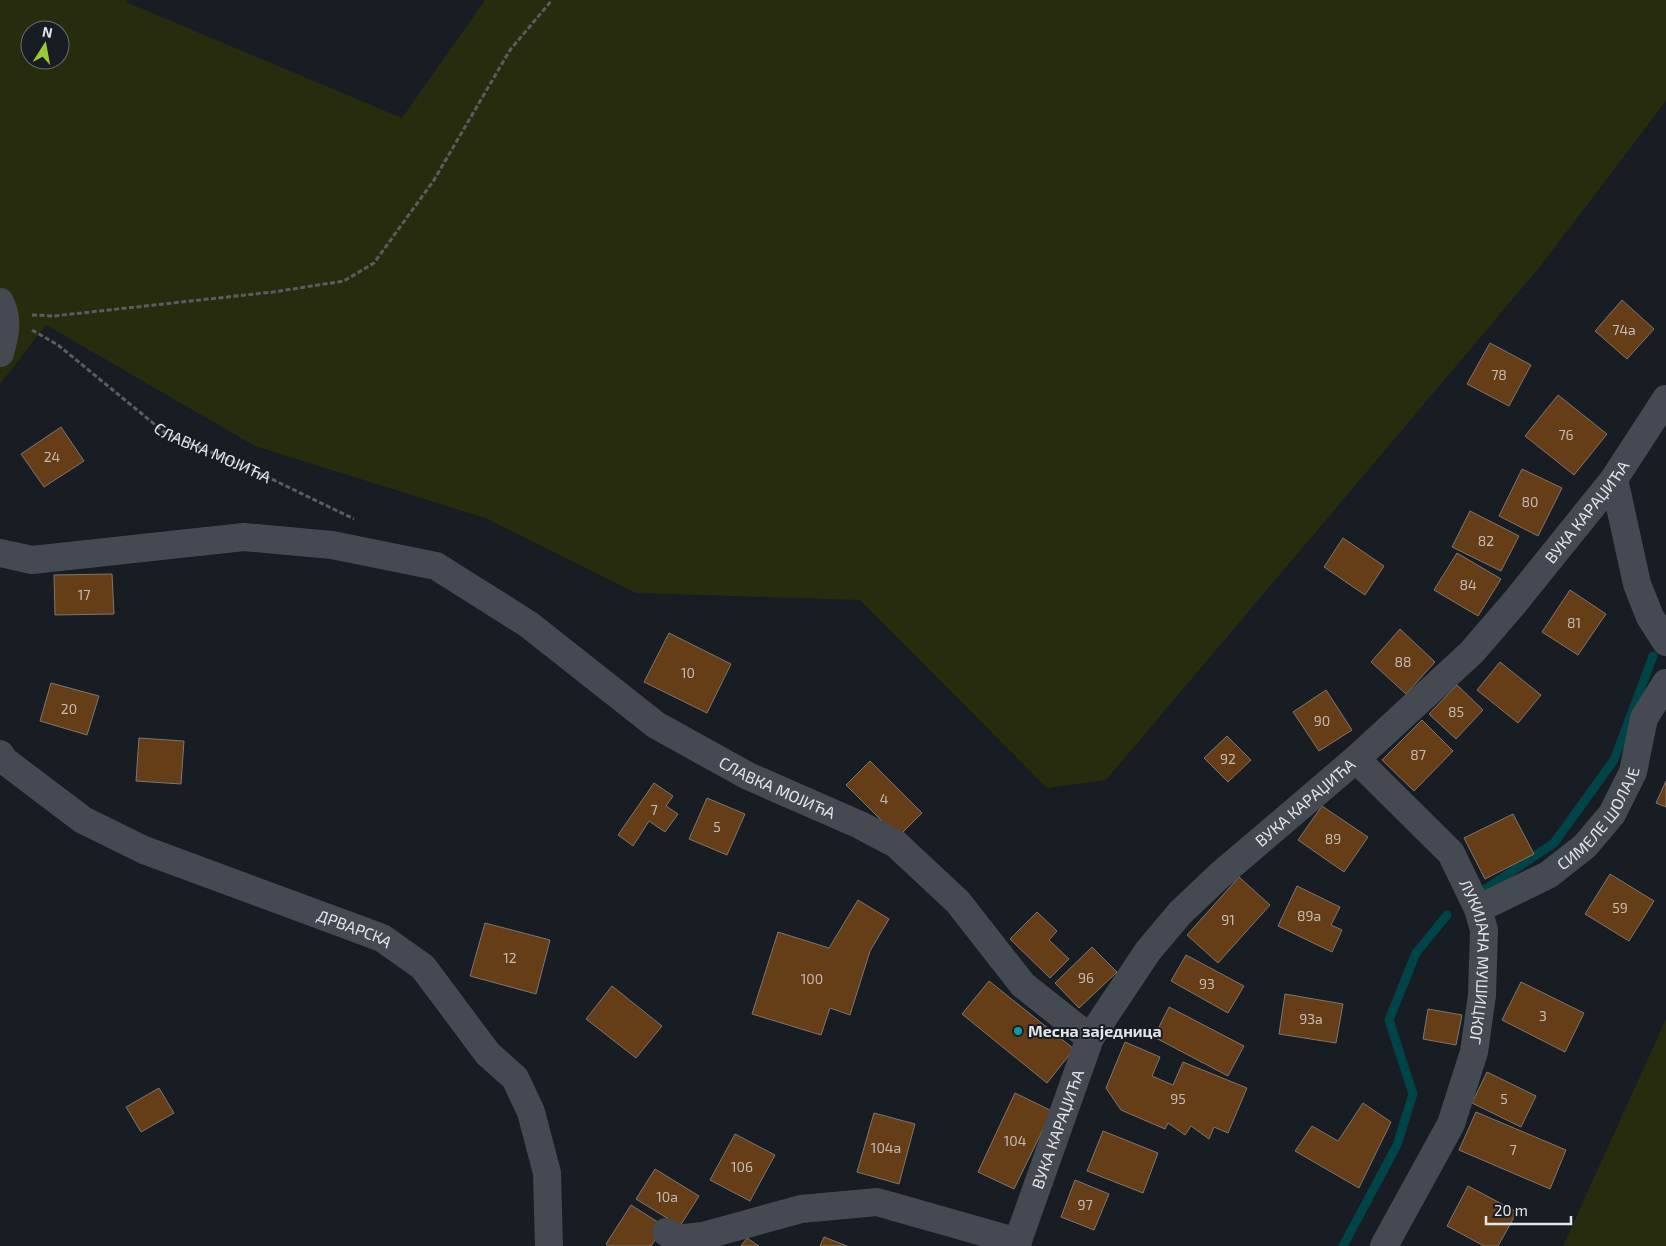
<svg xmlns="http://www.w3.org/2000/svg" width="1666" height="1246" viewBox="0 0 1666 1246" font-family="'Exo 2',sans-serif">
<rect width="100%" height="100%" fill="#181c23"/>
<path fill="#272c0f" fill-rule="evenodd" d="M0 0H127L126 2 402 118 485 0H1666V101L1539 268 1106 780 1047 788 860 600 636 593 485 518 255 446 46 325 0 384ZM30 30H60V60H30Z
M1666 1019V1246H1563Z"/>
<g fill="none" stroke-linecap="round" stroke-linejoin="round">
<path stroke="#004447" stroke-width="9" d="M1484 890 1554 843 1614 760 1653 656
M1343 1246 1397 1145 1413 1094 1389 1020 1416 953 1447 915"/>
</g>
<path fill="#653e17" stroke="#7f766f" d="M1622 300 1654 329 1627 359 1595 331Z
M1490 343 1531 365 1509 406 1467 384Z
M1558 395 1607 434 1574 475 1525 436Z
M61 427 84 461 44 487 21 454Z
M1522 469 1562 488 1538 536 1499 516Z
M1470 511 1519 536 1501 571 1452 547Z
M1343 538 1384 566 1365 595 1324 567Z
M1457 553 1501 579 1478 616 1434 590Z
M112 574 114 614 55 615 54 575Z
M1570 590 1606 614 1578 655 1542 632Z
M1400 629 1435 662 1406 694 1371 662Z
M669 633 731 664 707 713 644 682Z
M1500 662 1541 695 1518 723 1477 690Z
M51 683 99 696 87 735 40 721Z
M1457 685 1483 710 1456 739 1429 714Z
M1326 690 1352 730 1319 751 1293 712Z
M1422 720 1453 751 1414 791 1382 760Z
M1227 736 1251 760 1228 782 1204 758Z
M139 738 184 741 181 784 136 781Z
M870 761 922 813 898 837 846 785Z
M1666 781V807L1656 803Z
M654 783 673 796 666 806 678 814 665 832 649 821 633 846 618 835Z
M707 798 745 814 727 855 689 839Z
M1322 806 1368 837 1344 872 1298 840Z
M1513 814 1534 854 1485 879 1464 838Z
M1610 874 1654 901 1629 941 1585 914Z
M1239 877 1270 905 1218 963 1187 935Z
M1297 886 1340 907 1331 925 1342 930 1332 952 1278 926Z
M858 900 889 919 870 951 850 1015 830 1008 821 1035 752 1014 778 932 829 948Z
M1037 912 1057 931 1049 940 1069 959 1050 978 1010 939Z
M485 923 550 940 536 994 470 976Z
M1092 947 1117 972 1079 1008 1055 983Z
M1186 955 1244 986 1228 1013 1171 981Z
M989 981 1074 1049 1047 1083 962 1014Z
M1521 982 1584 1013 1565 1052 1502 1020Z
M612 986 662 1026 636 1058 586 1019Z
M1285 994 1343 1004 1336 1043 1279 1034Z
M1169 1007 1244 1046 1228 1076 1154 1037Z
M1428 1009 1462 1015 1456 1045 1423 1039Z
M1125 1042 1160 1057 1152 1076 1173 1085 1183 1062 1247 1088 1228 1133 1214 1127 1209 1139 1191 1126 1185 1135 1168 1123 1165 1129 1121 1110 1106 1088Z
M1487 1072 1536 1096 1521 1127 1472 1103Z
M159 1088 174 1113 141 1132 126 1107Z
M1015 1093 1052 1111 1014 1189 978 1172Z
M1363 1103 1391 1122 1359 1188 1295 1151 1312 1126 1338 1141Z
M1476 1112 1566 1150 1550 1189 1459 1150Z
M874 1113 915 1124 899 1184 857 1172Z
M1103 1131 1158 1153 1143 1193 1087 1171Z
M735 1134 775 1155 750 1201 710 1180Z
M655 1169 699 1196 680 1226 636 1199Z
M1075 1180 1109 1194 1094 1230 1061 1217Z
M1468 1186 1517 1212 1498 1246H1484L1447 1226Z
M631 1205 664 1226 651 1246H608L606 1244Z
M824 1237 847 1246H820Z
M747 1238 759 1246H741Z"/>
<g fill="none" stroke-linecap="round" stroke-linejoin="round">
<g stroke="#595d63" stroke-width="3" stroke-dasharray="5 2.5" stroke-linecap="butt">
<path d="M32 315 54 316 273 292 344 281 374 263 434 180 510 50 552 0"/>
<path id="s1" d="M32 330 58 345 164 432 253 470 354 519"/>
</g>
<g stroke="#454a52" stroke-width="28">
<path d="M0 302C9 319 5 335 0 353"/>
<path d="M1614 479 1637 584 1650 617 1666 642"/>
<path id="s2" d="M0 553 32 560 244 537 332 545 436 566 528 624 656 725 748 776 860 825 896 844 958 902 1023 985 1090 1038"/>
<path id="s3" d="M0 754 5 761 83 820 144 850 382 938 423 967 488 1054 515 1078 531 1112 547 1173 549 1246"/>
<path id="s4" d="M1356 759 1451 853 1478 909 1484 930 1482 995 1474 1052 1451 1124 1384 1246"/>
<path id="s5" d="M1478 909 1548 875 1585 846 1612 814 1633 772 1644 718 1666 683"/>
<path d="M666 1232 676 1239 703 1236 801 1209 877 1202 1018 1242"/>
<path id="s6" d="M1016 1246 1090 1038 1148 951 1180 913 1220 875 1356 759 1472 652 1515 602 1614 479 1666 399"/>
</g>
</g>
<circle fill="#0f9aa8" stroke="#181c23" stroke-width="2" cx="1018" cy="1031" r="5"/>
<g text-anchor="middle" stroke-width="4" stroke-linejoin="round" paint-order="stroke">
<g font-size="14" fill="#c3bcb6">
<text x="1624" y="335">74a</text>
<text x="1499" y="380">78</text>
<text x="1566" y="440">76</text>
<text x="52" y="462">24</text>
<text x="1530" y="507">80</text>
<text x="1486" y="546">82</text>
<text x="1468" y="590">84</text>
<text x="84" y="600">17</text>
<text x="1574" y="628">81</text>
<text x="1403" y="667">88</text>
<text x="688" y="678">10</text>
<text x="69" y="714">20</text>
<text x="1456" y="717">85</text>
<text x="1322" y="726">90</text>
<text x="1418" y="760">87</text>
<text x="1228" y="764">92</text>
<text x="884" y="804">4</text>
<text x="654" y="815">7</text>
<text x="717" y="832">5</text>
<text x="1333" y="844">89</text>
<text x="1620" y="913">59</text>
<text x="1309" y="921">89a</text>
<text x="1228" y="925">91</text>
<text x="510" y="963">12</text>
<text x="1086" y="983">96</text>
<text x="812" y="984">100</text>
<text x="1207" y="989">93</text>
<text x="1543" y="1021">3</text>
<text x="1311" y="1024">93a</text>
<text x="1178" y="1104">95</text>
<text x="1504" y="1104">5</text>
<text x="1015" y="1146">104</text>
<text x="886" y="1153">104a</text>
<text x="1513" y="1155">7</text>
<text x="742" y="1172">106</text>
<text x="667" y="1202">10a</text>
<text x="1085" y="1210">97</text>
</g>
<g font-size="16" fill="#e2e6eb" stroke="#181c23">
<text dy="6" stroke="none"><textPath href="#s1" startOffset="220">СЛАВКА МОЈИЋА</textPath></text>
<text dy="6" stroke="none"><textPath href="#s6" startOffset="948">ВУКА КАРАЏИЋА</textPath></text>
<text dy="6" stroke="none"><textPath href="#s2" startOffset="849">СЛАВКА МОЈИЋА</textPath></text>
<text dy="6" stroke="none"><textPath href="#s6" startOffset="542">ВУКА КАРАЏИЋА</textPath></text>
<text dy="6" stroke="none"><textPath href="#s5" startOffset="155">СИМЕЛЕ ШОЛАЈЕ</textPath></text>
<text dy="6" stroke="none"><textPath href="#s3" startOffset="399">ДРВАРСКА</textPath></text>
<text dy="6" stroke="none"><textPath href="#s4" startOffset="248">ЛУКИЈАНА МУШИЦКОГ</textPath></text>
<text dy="6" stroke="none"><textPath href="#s6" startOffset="124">ВУКА КАРАЏИЋА</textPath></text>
</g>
<g font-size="16" font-weight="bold" fill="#e2e6eb" stroke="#181c23" text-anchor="start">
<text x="1028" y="1037">Месна заједница</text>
</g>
</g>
<g transform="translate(45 45) rotate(11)"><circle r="24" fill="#181c23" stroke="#696d73"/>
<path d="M0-4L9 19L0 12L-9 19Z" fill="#99cb35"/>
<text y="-8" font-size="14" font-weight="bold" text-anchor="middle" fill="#e2e6eb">N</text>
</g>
<path d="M1486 1216v8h85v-8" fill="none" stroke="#e2e6eb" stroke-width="2.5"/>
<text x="1494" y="1216" font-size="15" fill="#e2e6eb" stroke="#181c23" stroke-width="4" paint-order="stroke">20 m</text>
</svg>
